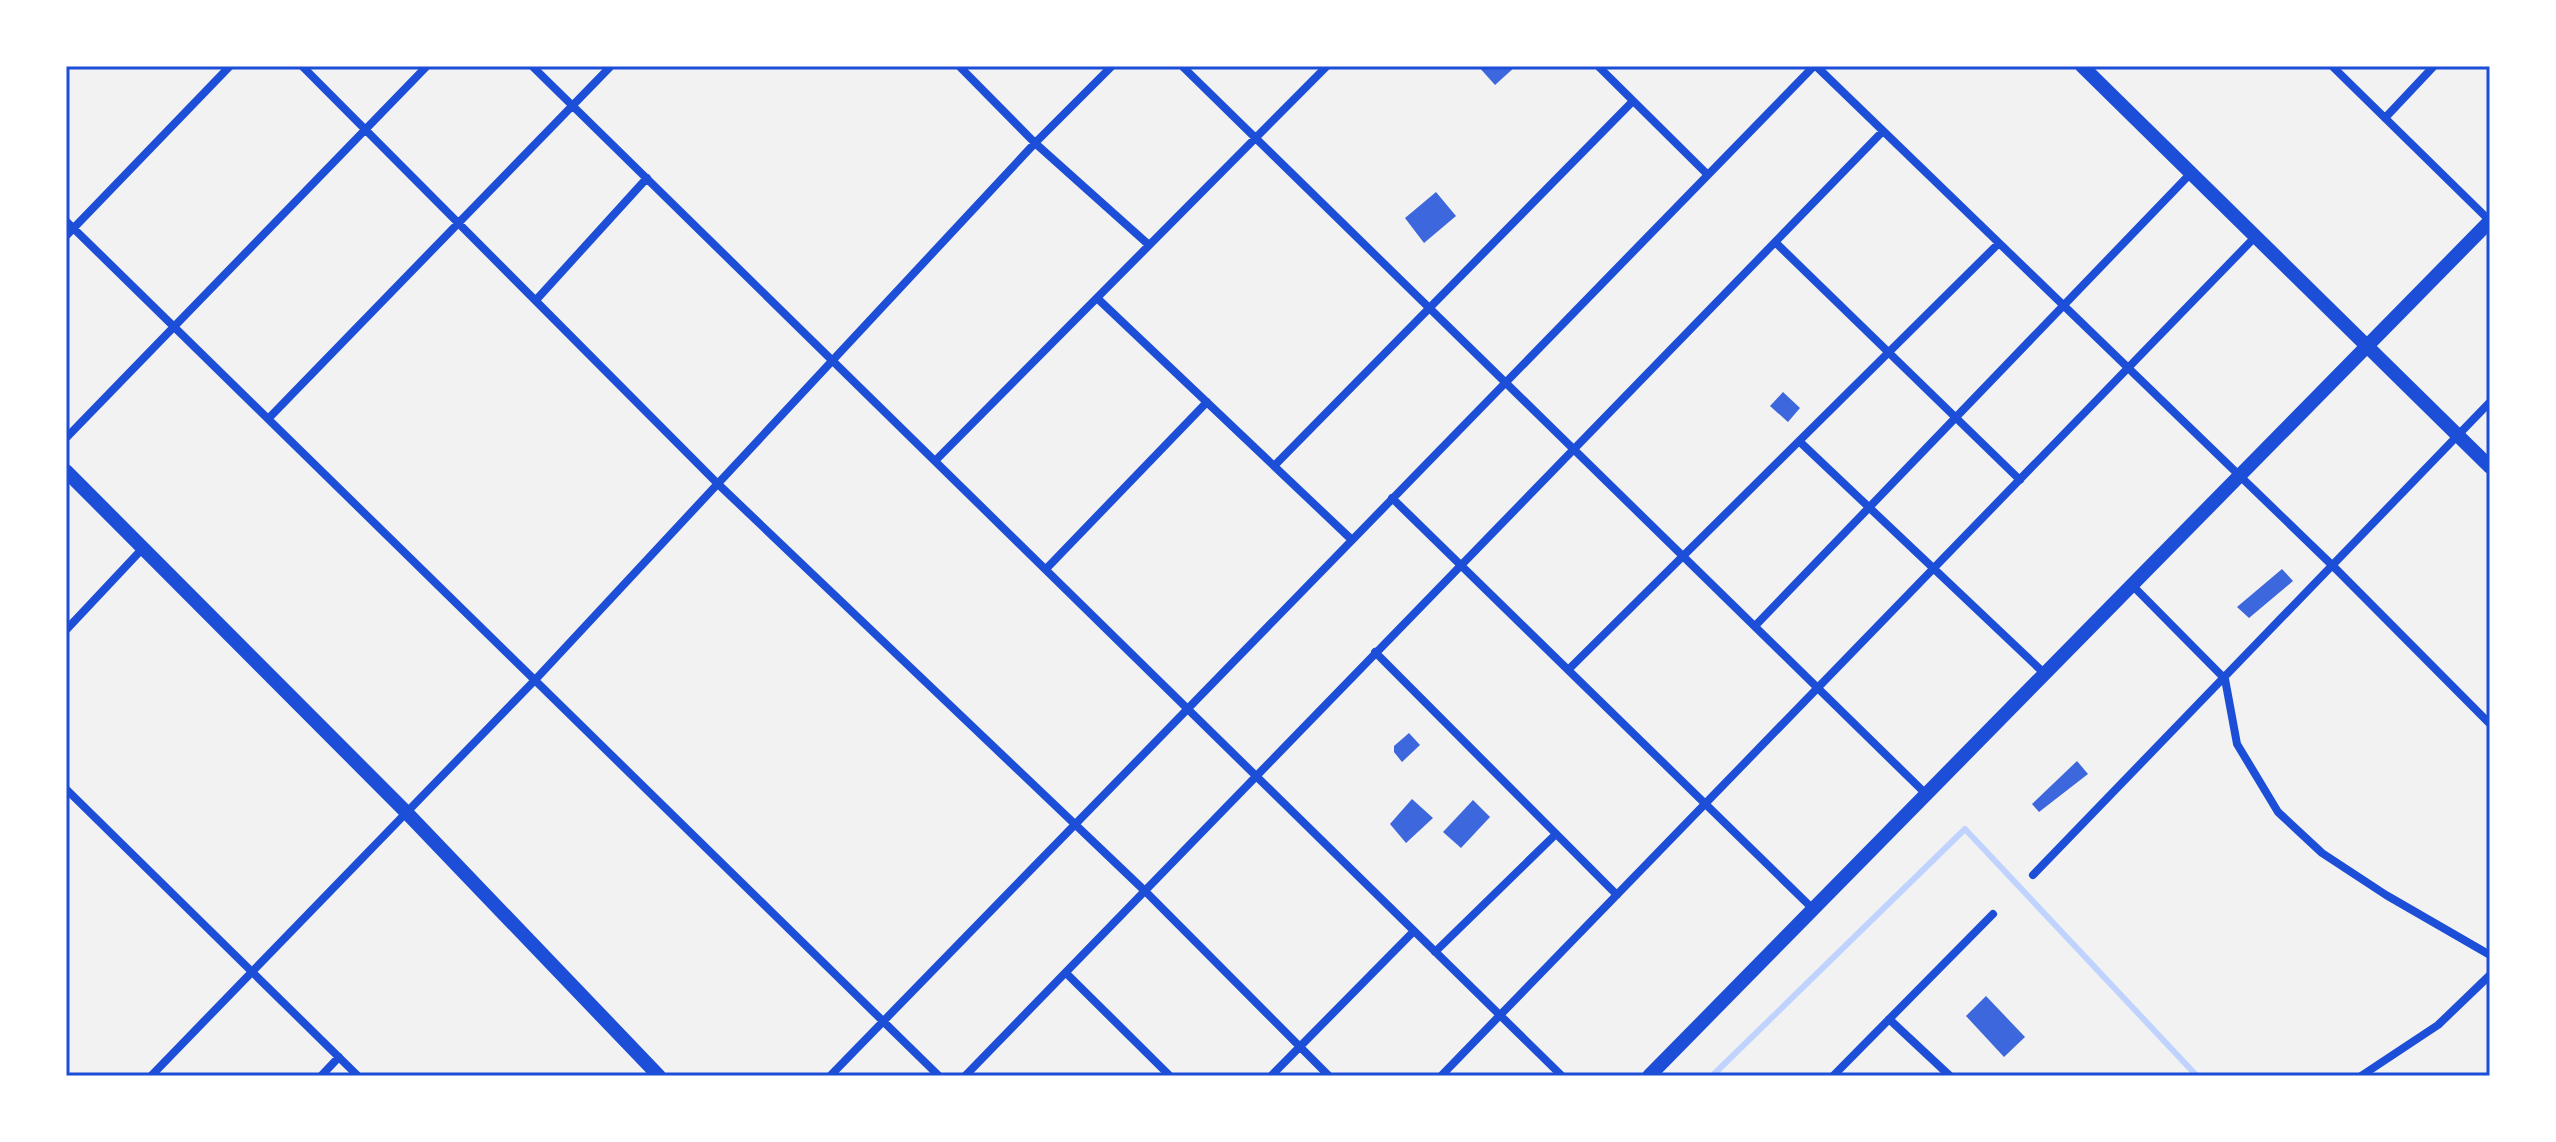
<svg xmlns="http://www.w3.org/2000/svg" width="2556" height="1142" viewBox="0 0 2556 1142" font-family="Literata,serif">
<rect width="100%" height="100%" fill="#f2f2f2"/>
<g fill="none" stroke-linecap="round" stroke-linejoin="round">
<path stroke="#bfd3fe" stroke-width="6" d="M1712 1076 1965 829 2197 1076"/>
</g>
<path fill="#3d67dc" d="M1478 66H1516L1495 85Z
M1436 192 1456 216 1424 243 1405 218Z
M1783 392 1800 408 1788 422 1770 406Z
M2282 569 2293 581 2249 618 2237 607Z
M1409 733 1420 745 1402 762 1394 752V746Z
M2077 761 2088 774 2039 812 2032 804Z
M1412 799 1433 818 1406 843 1390 824Z
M1473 800 1490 817 1461 848 1443 832Z
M1986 996 2025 1037 2004 1057 1966 1016Z"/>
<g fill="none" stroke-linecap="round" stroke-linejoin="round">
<path stroke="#1d4ed8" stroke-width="8" d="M302 66 717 483 1146 892 1329 1076
M532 66 1562 1076
M959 66 1035 143 1149 245
M1182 66 1926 794
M1598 66 1708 175
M1816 66 2334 567 2490 724
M2332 66 2490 221
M2385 118 2434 66
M66 221 939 1076
M66 236 230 66
M1775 242 2020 480
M1097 298 1352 540
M537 299 647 178
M268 419 611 66
M66 438 427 66
M1799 441 2045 674
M935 461 1327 66
M1274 466 1633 101
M1392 498 1813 909
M1046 569 1207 402
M2132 585 2225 679 2237 744 2278 812 2322 853 2386 895 2490 955
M1755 626 2191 173
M66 630 144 547
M1375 652 1617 895
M1568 670 1998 244
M66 789 358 1076
M2033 875 2490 402
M1435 952 1556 834
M1066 973 1170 1076
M1889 1019 1950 1076
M151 1076 535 680 1035 143 1112 66
M321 1076 339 1057
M830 1076 1814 66
M965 1076 1883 131
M1271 1076 1414 931
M1441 1076 2256 236
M1833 1076 1993 914
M2361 1076 2438 1025 2490 975"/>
<path stroke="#1d4ed8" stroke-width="14" d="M2082 66 2490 467
M66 471 406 812 659 1076
M1649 1076 2490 221"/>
</g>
<rect width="2556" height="1142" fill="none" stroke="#ffffff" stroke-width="136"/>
<rect x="68" y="68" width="2420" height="1006" fill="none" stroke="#1d4ed8" stroke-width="3"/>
</svg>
